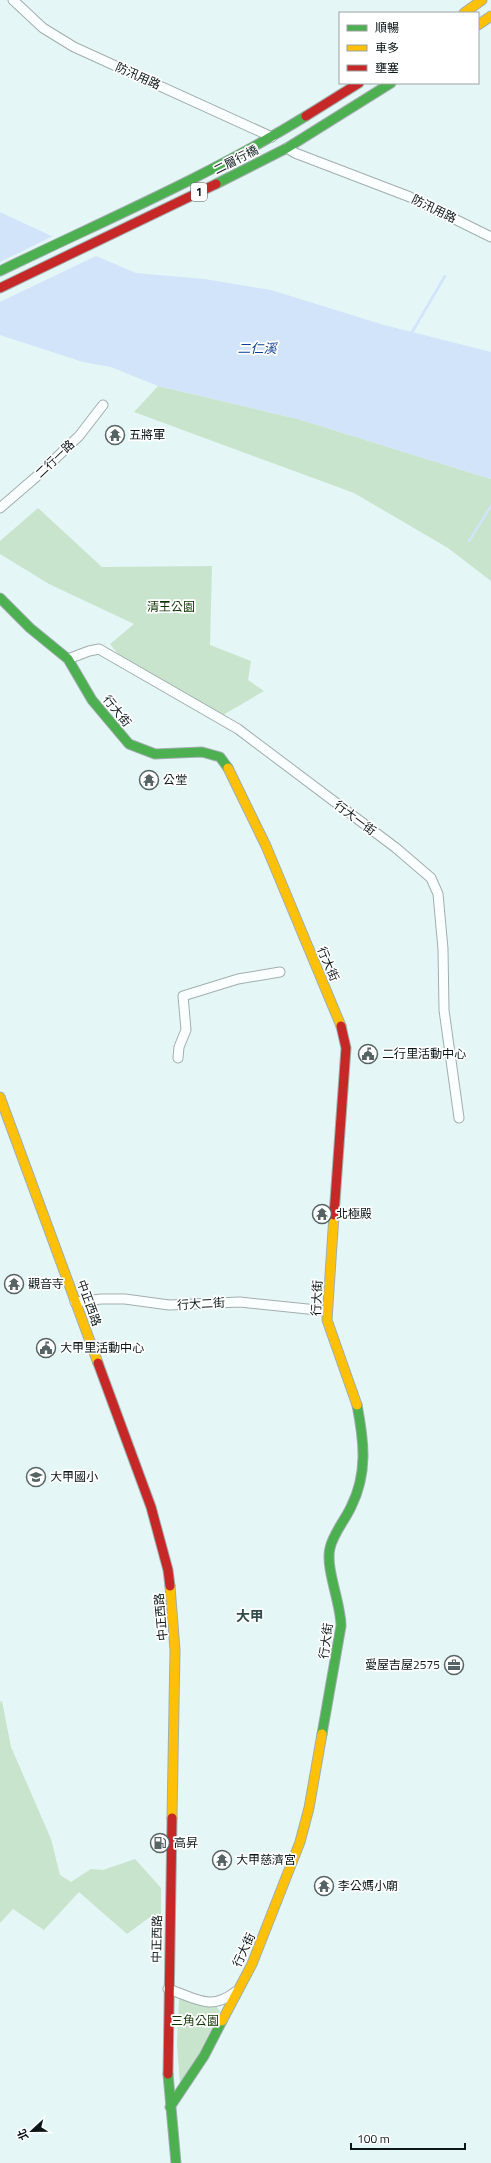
<svg xmlns="http://www.w3.org/2000/svg" width="491" height="2163" viewBox="0 0 491 2163" font-family="'Titillium Web','Noto Sans TC',sans-serif">
<rect width="100%" height="100%" fill="#e5f6f7"/>
<path fill="#c8e4cc" d="M158 386 298 419 491 479V581L448 548 354 493 134 412Z
M38 508 102 567 212 566 210 645 251 661 248 680 264 691 218 718 126 664 110 644 134 624 49 584 0 554V541Z
M2 1701 11 1747 51 1839 60 1875 71 1882 91 1869 103 1870 135 1859 161 1888V1923L150 1917 127 1934 79 1892 44 1930 13 1909 0 1923V1702Z
M183 1998 205 2006H216L220 2011 198 2056 180 2084 177 2044 179 1999Z"/>
<path fill="#d1e4f9" d="M0 212 77 248 136 273 204 279 271 290 384 325 491 352V479L298 419 158 386 111 367 83 362 0 335Z"/>
<path fill="#e5f6f7" d="M55 235 98 255 0 302V262Z"/>
<g fill="none" stroke-linecap="round" stroke-linejoin="round">
<path stroke="#d1e4f9" stroke-width="2.5" d="M411 334 445 276
M469 541 491 506"/>
<g stroke="#a1aeae" stroke-width="11">
<path id="street" d="M13 0 43 28 74 47 272 137
M287 148 295 153 410 197 491 237
M0 508 36 477 79 436 103 405
M68 659 89 651 99 649 238 729 396 848 431 878 438 894 443 949 444 1010 459 1118
M178 1058 179 1047 186 1030 183 996 238 979 280 972
M75 1302 101 1299H125L169 1305 240 1302 327 1311
M168 1989C194 1997 210 2012 235 1992"/>
</g>
<g stroke="#a1aeae" stroke-width="11">
<path id="fast" d="M216 184 287 148 391 83
M0 271C103 221 209 176 306 116
M0 598 30 628 68 659 92 700 129 744 155 754 202 752 220 757 228 768
M322 1734 341 1626C341 1603 325 1568 330 1548 333 1534 345 1520 351 1507 368 1473 364 1441 357 1405
M168 2074 176 2163
M170 2107 204 2056 222 2021"/>
</g>
<g stroke="#a1aeae" stroke-width="11">
<path id="slow" d="M464 13 482 0
M478 25 491 16
M228 768 266 846 341 1026
M0 1097 98 1363
M334 1215 327 1320 357 1405
M170 1586 175 1650 172 1818
M222 2021 252 1964 300 1842 309 1808 322 1734"/>
</g>
<g stroke="#a1aeae" stroke-width="11">
<path id="jam" d="M306 116 359 83
M0 288 216 184
M334 1215 346 1048 341 1026
M98 1363 151 1507 168 1570 170 1586
M168 2074 172 1818"/>
</g>
<use href="#street" stroke="#fbfefe" stroke-width="9"/>
<use href="#fast" stroke="#4caf50" stroke-width="9"/>
<use href="#slow" stroke="#ffc107" stroke-width="9"/>
<use href="#jam" stroke="#c62828" stroke-width="9"/>
</g>
<defs>
<g id="temple-ring" transform="scale(1)"><circle r="9.5" fill="#fff" stroke="#576465" stroke-width="1.5"/><path d="M0-6L5-2H3V0L6.5 2.5H4V6H1.5V3h-3V6H-4V2.5H-6.5L-3 0V-2H-5Z" fill="#576465"/></g>
<g id="civic-ring" transform="scale(1)"><circle r="9.5" fill="#fff" stroke="#576465" stroke-width="1.5"/><path d="M-.6-6.5H3V-4.5H.6V-3L4-1V1h2V6H-6V1h2V-1L-.6-3ZM-1.2 2.5V6h2.4V2.5Z" fill="#576465"/></g>
<g id="school-ring" transform="scale(1)"><circle r="9.5" fill="#fff" stroke="#576465" stroke-width="1.5"/><path d="M0-5L7-2L0 1L-7-2ZM-4 1L0 2.5L4 1V4Q0 6-4 4Z" fill="#576465"/></g>
<g id="office-ring" transform="scale(1)"><circle r="9.5" fill="#fff" stroke="#576465" stroke-width="1.5"/><path d="M-6-3h4V-5.5h4V-3h4V5H-6ZM-1-4.5V-3h2v-1.5ZM-6 0V1H6V0Z" fill="#576465"/></g>
<g id="fuel-ring" transform="scale(1)"><circle r="9.5" fill="#fff" stroke="#576465" stroke-width="1.5"/><path d="M-5.5-6h7V0h2V4h1.3V-2.5L3-4.5l.8-.8L6-3V5H2.5V1h-1V6h-7ZM-4.2-4.7v3.2H.2V-4.7Z" fill="#576465"/></g>
</defs>
<g fill-rule="evenodd">
<use href="#temple-ring" x="115" y="435"/>
<use href="#temple-ring" x="149" y="780"/>
<use href="#civic-ring" x="368" y="1054"/>
<use href="#temple-ring" x="322" y="1214"/>
<use href="#temple-ring" x="14" y="1284"/>
<use href="#civic-ring" x="46" y="1348"/>
<use href="#school-ring" x="36" y="1477"/>
<use href="#office-ring" x="454" y="1665"/>
<use href="#fuel-ring" x="160" y="1843"/>
<use href="#temple-ring" x="222" y="1860"/>
<use href="#temple-ring" x="324" y="1886"/>
</g>
<g text-anchor="middle" stroke-width="3.5" stroke-linejoin="round" paint-order="stroke">
<rect fill="#fff" stroke="#545c5d" stroke-width="1" x="191" y="183" width="16" height="18" rx="3"/>
<g font-size="11" font-weight="bold" fill="#0b1617">
<text x="199" y="196">1</text>
</g>
<g font-size="12" fill="#0b1617" stroke="#fff">
<text transform="translate(138 76) rotate(24)" y="4">防汛用路</text>
<text transform="translate(236 160) rotate(-27)" y="4">二層行橋</text>
<text transform="translate(434 209) rotate(26)" y="4">防汛用路</text>
<text transform="translate(55 459) rotate(-44)" y="4">二行一路</text>
<text transform="translate(117 711) rotate(51)" y="4">行大街</text>
<text transform="translate(355 818) rotate(37)" y="4">行大一街</text>
<text transform="translate(328 964) rotate(67)" y="4">行大街</text>
<text transform="translate(317 1298) rotate(-87)" y="4">行大街</text>
<text transform="translate(89 1303) rotate(70)" y="4">中正西路</text>
<text transform="translate(201 1304) rotate(-3)" y="4">行大二街</text>
<text transform="translate(161 1617) rotate(-95)" y="4">中正西路</text>
<text transform="translate(326 1641) rotate(-82)" y="4">行大街</text>
<text transform="translate(157 1939) rotate(-89)" y="4">中正西路</text>
<text transform="translate(244 1950) rotate(-65)" y="4">行大街</text>
</g>
<g font-size="12" fill="#0b1617" stroke="#fff" text-anchor="start">
<text x="129" y="439">五將軍</text>
<text x="163" y="784">公堂</text>
<text x="382" y="1058">二行里活動中心</text>
<text x="336" y="1218">北極殿</text>
<text x="28" y="1288">觀音寺</text>
<text x="60" y="1352">大甲里活動中心</text>
<text x="50" y="1481">大甲國小</text>
<text x="440" y="1669" text-anchor="end">愛屋吉屋2575</text>
<text x="174" y="1847">高昇</text>
<text x="236" y="1864">大甲慈濟宮</text>
<text x="338" y="1890">李公媽小廟</text>
</g>
<g font-size="12" fill="#0e3402" stroke="#fff">
<text x="171" y="611">清王公園</text>
<text x="195" y="2025">三角公園</text>
</g>
<g font-size="13" font-style="italic" fill="#0a3f91" stroke="#fff">
<text x="257" y="353">二仁溪</text>
</g>
<g font-size="14" font-weight="bold" fill="#324c4d" stroke="#fff">
<text x="250" y="1621">大甲</text>
</g>
</g>
<rect x="339" y="12" width="140" height="72" fill="#ffffff" stroke="#9da2a2"/>
<rect x="347" y="25" width="20" height="6" fill="#4caf50" stroke="#9da2a2"/>
<text x="375" y="32" font-size="12" fill="#0b1617">順暢</text>
<rect x="347" y="45" width="20" height="6" fill="#ffc107" stroke="#9da2a2"/>
<text x="375" y="52" font-size="12" fill="#0b1617">車多</text>
<rect x="347" y="65" width="20" height="6" fill="#c62828" stroke="#9da2a2"/>
<text x="375" y="72" font-size="12" fill="#0b1617">壅塞</text>
<g transform="translate(32 2131) rotate(248)" stroke="#ffffff" stroke-width="3" paint-order="stroke">
<path d="M0-3L7 15L0 10L-7 15Z" fill="#0b1617"/>
<text y="-6" font-size="11" font-weight="bold" text-anchor="middle" fill="#0b1617">北</text>
</g>
<path d="M351 2143v6h114v-6" fill="none" stroke="#0b1617" stroke-width="2"/>
<text x="357" y="2143" font-size="12" fill="#0b1617" stroke="#ffffff" stroke-width="3" paint-order="stroke">100 m</text>
</svg>
